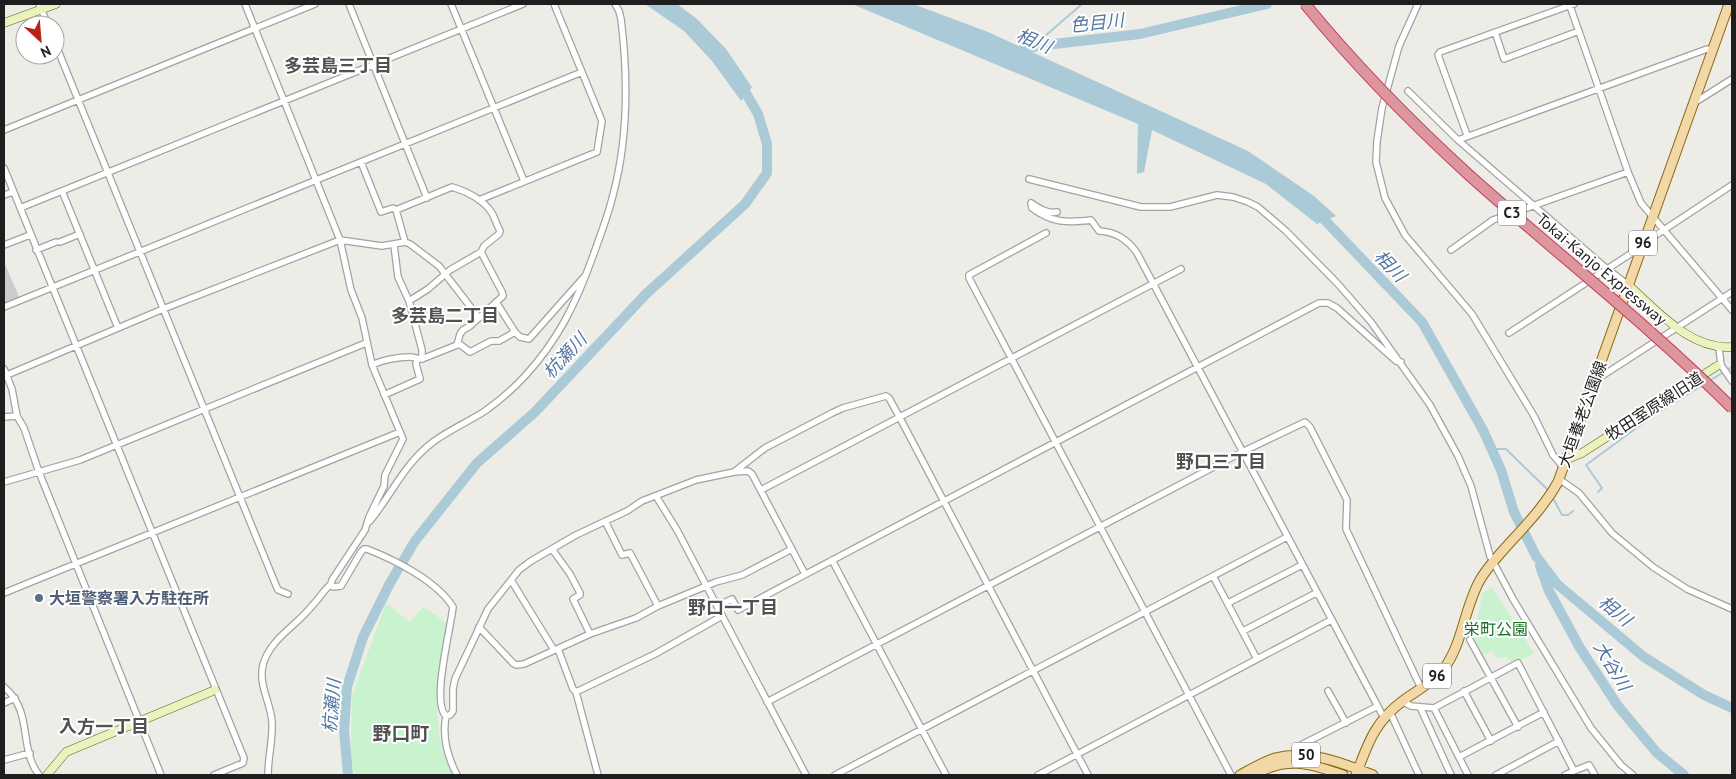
<svg xmlns="http://www.w3.org/2000/svg" width="1736" height="779" viewBox="0 0 1736 779" font-family="'PT Sans','Noto Sans JP',sans-serif">
<rect width="100%" height="100%" fill="#eeece6"/>
<path fill="#ccc" d="M4 262 20 299 4 305Z"/>
<path fill="#c8f3ce" d="M1492 587 1534 653 1526 658 1511 662 1507 657 1496 658 1493 650 1483 655 1473 635 1483 593Z
M386 603 410 622 423 607 447 623C440 670 427 732 453 775H355L351 756 352 696Z"/>
<path fill="#abcad7" d="M645 4H677L696 18 726 49 752 87 741 101 712 61 684 31Z
M852 4H913L988 32 1248 151 1314 196 1336 216 1317 224 1266 184 1152 130 1144 172 1137 174 1138 124Z"/>
<g fill="none" stroke-linecap="round" stroke-linejoin="round">
<path stroke="#abcad7" stroke-width="2" d="M1037 46 1045 36 1082 4
M1709 381 1732 367
M1492 449H1506L1549 491
M1598 492 1602 488 1586 465 1654 415 1703 385
M1553 498 1562 515H1568L1573 511"/>
<path stroke="#abcad7" stroke-width="10" d="M1019 51 1037 46 1140 34 1267 4
M1317 212 1422 322 1483 430 1501 470 1514 512 1536 556 1557 584 1644 657 1704 695 1732 708
M1540 566 1549 591 1580 648 1618 706 1657 753 1684 775
M348 775 344 730 347 687 363 637 390 583 415 541 477 463 535 412 646 294 745 204 767 173V144L758 114 740 83"/>
<g stroke="#a2a2a2" stroke-width="8">
<path id="street" d="M39 4 48 25
M245 4 340 240 351 290 362 318 372 365 403 439 385 475 384 486 369 517 365 530 332 580 331 584C323 591 318 600 311 607 296 626 269 640 263 665 258 685 271 703 272 722 273 740 268 757 268 775
M349 4 427 198
M451 4 524 181
M1418 4 1399 46 1382 108 1377 141 1376 162 1385 198 1405 235 1472 314 1534 416 1553 455 1563 467
M1570 6 1628 172 1641 203 1732 310
M1495 32 1504 59 1579 31
M55 43 275 583 278 590 288 594
M1408 91 1458 140 1606 268 1628 285
M1694 103 1732 79
M4 130 315 4
M1467 135 1438 55 1440 52 1574 4
M1458 140 1707 49 1713 50
M361 162 381 212 393 208 396 210 452 187C466 191 484 200 492 213 495 219 497 225 500 231L499 234 484 246 481 252
M4 168 244 758 243 763 214 775
M1029 179 1141 207H1170L1217 195 1233 197 1248 202 1258 207 1286 231 1338 284 1371 322 1430 405 1458 456 1471 486 1490 556 1513 599 1591 728 1621 765 1633 775
M62 191 118 328
M4 195 13 192
M479 200 597 152 602 121 554 4
M20 208 523 4
M396 210 405 242
M1057 212C1047 214 1039 208 1031 203L1032 208C1052 223 1067 223 1091 220L1099 231C1116 232 1127 239 1137 253L1384 718
M1046 233 969 275V278L1231 775
M1644 240 1650 239 1732 185
M60 242 80 234
M4 245 30 235
M394 245 398 277 409 301 422 350V359
M36 250 56 242
M1451 250 1493 220 1628 172
M4 307 582 72
M515 332 520 337 529 339 584 277
M1509 333 1641 247
M458 343 470 352 491 341H499L515 332 496 302
M1719 348 1721 365 1732 381
M372 365C382 360 398 357 410 357 415 357 416 359 422 359L457 345 460 334 463 330 470 326 503 296 502 292 481 252 450 270 428 289 409 301
M4 369 12 389 17 416 24 428 39 472 161 775
M7 375 163 309 340 240 382 246 405 242 410 244 439 266 479 318
M1595 377 1602 376 1732 292
M384 395 420 379 416 364 417 359
M4 417 17 416
M734 472 748 471 752 474 805 574
M1559 479 1579 493 1612 533 1653 567 1687 589 1732 609
M4 482 80 460 366 343
M761 490 1181 269
M656 496 677 530 806 775
M370 521C392 494 404 464 433 442 449 430 468 422 485 411 499 401 513 389 525 376 559 339 576 303 593 256 600 236 608 216 613 195 628 139 628 76 621 19L619 11 615 4
M605 521 622 555 630 553 658 606
M552 549 570 574 580 593V595L573 599 590 634
M832 560 946 775
M1213 576 1257 659
M511 580 554 650
M331 584 333 587 341 586 361 552 364 549H367C395 560 437 581 453 607 451 627 431 703 446 716L450 715 453 711V689L455 679 488 609 519 570 531 561 576 535 627 511 642 501 696 480 734 472 765 448 832 413 843 408 886 396 889 398 900 418 1088 775
M4 593 400 432
M1228 603 1302 565
M717 606 732 599 738 610 1319 303H1328L1337 308 1396 361 1401 362
M479 627 513 663 516 665 524 664 590 634 636 618 658 606 716 582 742 575 792 549
M1243 631 1316 593
M1470 640 1518 727
M558 649 573 689 576 692
M4 687C34 712 18 748 39 775
M1328 691 1346 723
M1464 691 1491 741
M1402 701 1411 706 1434 708 1518 663 1574 771 1565 775
M767 702 1242 452 1305 422 1310 427 1347 500 1346 529 1421 688
M4 703 15 698
M1420 707 1451 775
M1434 708 1468 775
M1390 712 1419 775
M446 716C442 737 447 756 457 775
M1295 754 1299 746 1376 707
M1459 757 1544 712
M4 760 30 753
M1574 771 1589 765 1595 775
M598 775 576 692 655 654 722 616
M835 775 1287 537
M1038 775 1331 620
M1496 775 1559 741"/>
</g>
<g stroke="#5a6a11" stroke-width="9">
<path id="secondary" d="M4 23 56 4
M1628 285C1658 311 1690 350 1732 347
M1565 460 1582 453 1717 366
M47 775 66 752 215 690"/>
</g>
<g stroke="#886911" stroke-width="11">
<path id="primary" d="M1240 775C1251 769 1263 762 1275 758 1308 749 1342 763 1373 775
M1253 775C1287 756 1308 763 1343 775
M1356 775C1368 743 1375 721 1404 700 1416 691 1433 682 1443 670 1463 644 1464 608 1480 580 1487 568 1497 557 1506 547 1525 526 1544 507 1558 482L1729 4"/>
</g>
<use href="#street" stroke="#fff" stroke-width="5.5"/>
<use href="#secondary" stroke="#ecf2bf" stroke-width="8"/>
<use href="#primary" stroke="#f2d7a7" stroke-width="9"/>
<g stroke="#c7385f" stroke-width="12" stroke-linecap="butt">
<path id="highway-bridge" d="M1305 4C1355 65 1411 122 1469 175 1557 254 1649 325 1732 408"/>
</g>
<use href="#highway-bridge" stroke="#dd969e" stroke-width="10"/>
</g>
<circle fill="#5c6f8a" stroke="#fff" stroke-width="2" cx="39" cy="598" r="5"/>
<g text-anchor="middle" stroke-width="4" stroke-linejoin="round" paint-order="stroke">
<g fill="#fff" stroke="#626262" stroke-width="1">
<rect x="1498" y="200.5" width="28" height="25" rx="4"/>
<rect x="1629" y="230.5" width="28" height="25" rx="4"/>
<rect x="1423" y="663.5" width="28" height="25" rx="4"/>
<rect x="1292" y="742.5" width="28" height="25" rx="4"/>
</g>
<g font-size="15" font-weight="bold" fill="#1e1e1e">
<text x="1512" y="218">C3</text>
<text x="1643" y="248">96</text>
<text x="1437" y="681">96</text>
<text x="1306" y="760">50</text>
</g>
<g font-size="16" fill="#1e1e1e" stroke="#fff">
<text transform="translate(1602 269) rotate(40)" y="6">Tokai-Kanjo Expressway</text>
<text transform="translate(1654 406) rotate(-33)" y="6">牧田室原線旧道</text>
<text transform="translate(1582 414) rotate(-70)" y="6">大垣養老公園線</text>
</g>
<g font-size="16" font-weight="bold" fill="#4e5e75" stroke="#fff" text-anchor="start">
<text x="49" y="604">大垣警察署入方駐在所</text>
</g>
<g font-size="16" fill="#187125" stroke="#fff">
<text x="1496" y="635">栄町公園</text>
</g>
<g font-size="18" font-style="italic" fill="#5577a4" stroke="#fff">
<text transform="translate(1097 23) rotate(-6)" y="6">色目川</text>
<text transform="translate(1034 41) rotate(23)" y="6">相川</text>
<text transform="translate(1390 266) rotate(46)" y="6">相川</text>
<text transform="translate(565 356) rotate(-47)" y="6">杭瀬川</text>
<text transform="translate(1615 611) rotate(40)" y="6">相川</text>
<text transform="translate(1612 666) rotate(59)" y="6">大谷川</text>
<text transform="translate(332 706) rotate(-85)" y="6">杭瀬川</text>
</g>
<g font-size="18" font-weight="bold" fill="#515151" stroke="#fff">
<text x="338" y="72">多芸島三丁目</text>
<text x="445" y="322">多芸島二丁目</text>
<text x="1221" y="468">野口三丁目</text>
<text x="733" y="614">野口一丁目</text>
<text x="104" y="733">入方一丁目</text>
</g>
<g font-size="19" font-weight="bold" fill="#515151" stroke="#fff">
<text x="401" y="740">野口町</text>
</g>
</g>
<rect width="1736" height="779" fill="none" stroke="#1e1e1e" stroke-width="10"/>
<g transform="translate(40 40) rotate(154)"><circle r="24" fill="#ffffff" stroke="#a5a5a5"/>
<path d="M0-4L9 19L0 12L-9 19Z" fill="#b72116"/>
<text y="-8" font-size="14" font-weight="bold" text-anchor="middle" fill="#1e1e1e">N</text>
</g>
</svg>
